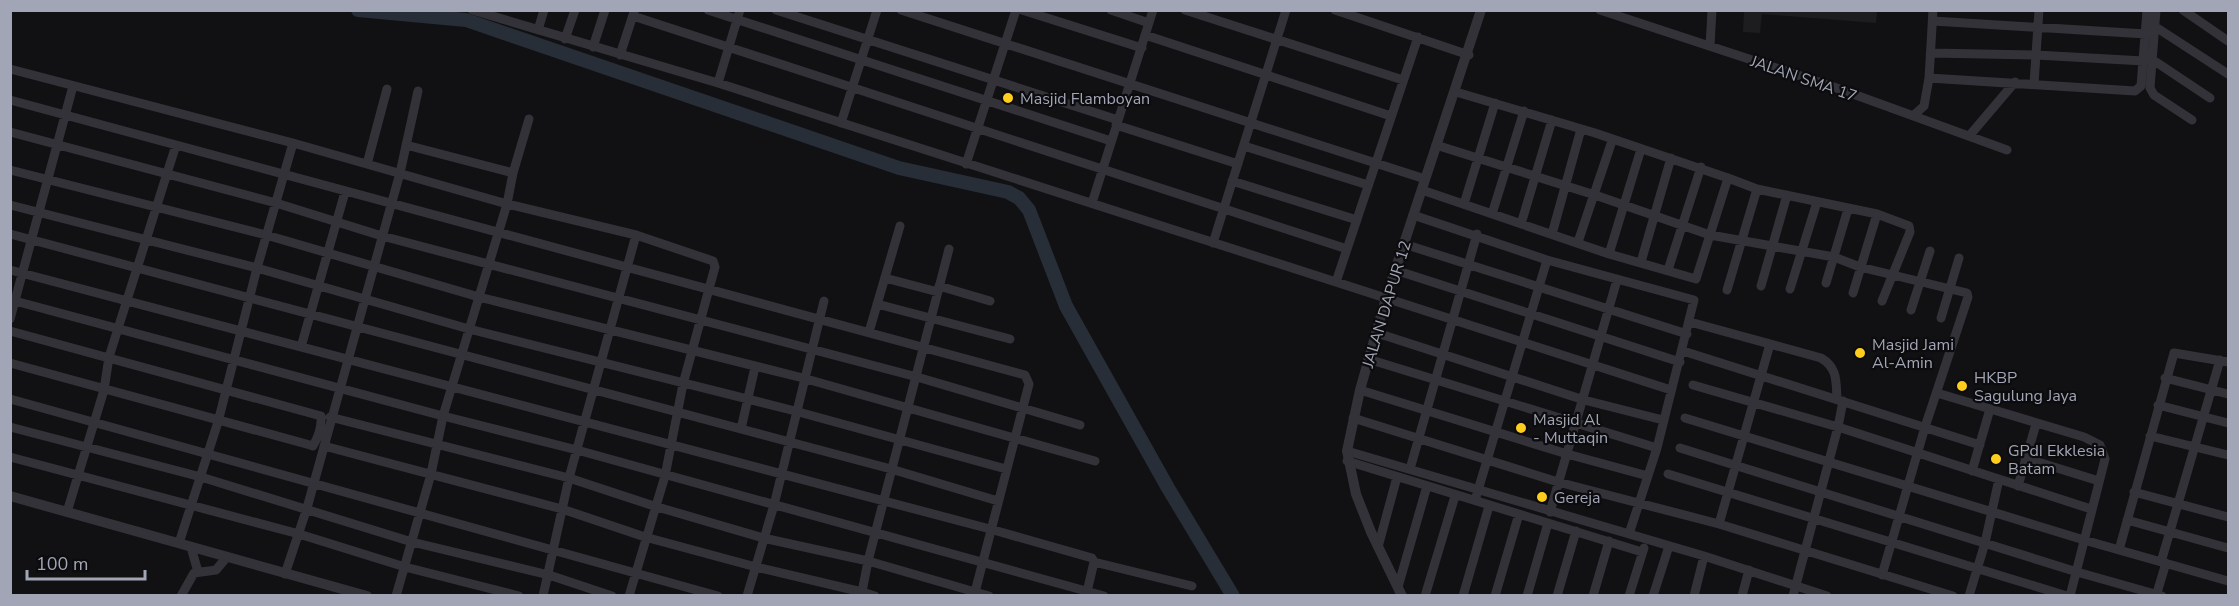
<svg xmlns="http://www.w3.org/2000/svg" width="2239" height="606" viewBox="0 0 2239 606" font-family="'Nunito Sans',sans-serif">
<rect width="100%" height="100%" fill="#111113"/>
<path fill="#1d1d20" d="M1744 11 1745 10 1877 11 1876 23 1762 14 1760 33 1743 32Z"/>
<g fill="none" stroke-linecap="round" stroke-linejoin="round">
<path stroke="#272e37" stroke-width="14" d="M358 10 466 20 899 168 1008 192 1019 198 1029 210 1066 306 1168 488 1233 596"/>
<path stroke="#323238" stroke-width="9" d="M472 10 718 83 1671 390
M708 10 1111 141
M776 10 1118 120
M901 10 1425 179
M1022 10 1142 48
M1111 10 1149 23
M1185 10 1403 80
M1335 10 1469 55
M1600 10 1831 86 2007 150
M1933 10 1929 78 2135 91 2141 86 2147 10
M2156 10 2150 88 2154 95 2192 120
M2183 10 2228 41
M633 16 1347 249
M1933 21 2146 34
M2151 24 2228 74
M538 30 544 10
M1145 35 1391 116
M565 39 575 10
M1710 46 1712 10
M593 47 605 10
M1931 53 2036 55 2144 61
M620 55 634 12
M2147 56 2210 98
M10 69 293 143 507 204 636 235 713 261 715 267 683 384 665 476 629 596
M718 83 740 10
M2034 84 2039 10
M10 100 1025 375 1029 384 974 596
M1914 115 1924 106 1929 78
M841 123 877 10
M1116 125 1238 164
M10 132 276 203 382 236 917 377 1080 425
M1970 135 2015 82
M406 145 513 173
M1436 145 1595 195 1710 235 1834 257 1860 267 1967 293 1968 297 1925 427 1882 575
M1244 146 1368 185
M367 164 387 89
M966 164 1016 10
M10 170 266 235 479 297 803 378 1095 461
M1728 178 1757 189 1877 214 1909 226 1910 232 1882 301
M1232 181 1357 220
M1422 190 1609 254 1696 279 1728 178 1595 133 1456 92
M1092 203 1153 10
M1464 204 1495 103
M10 205 257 268 469 329 795 411 1006 469
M1492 214 1524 111
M1413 215 1547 260 1694 300 1657 448 1629 534
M1521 224 1552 120
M10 234 891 469 998 501
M1552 234 1581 129
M1578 242 1612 141
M1213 243 1286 10
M1404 244 1687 334
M1609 254 1641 149
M1641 262 1671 158
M10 270 990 529 1092 558 1094 562 1192 586
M1395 270 1680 362
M1668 270 1701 167
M885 278 938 292
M1336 282 1418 37
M1826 283 1848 209
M939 286 990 301
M1761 286 1787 195
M1790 289 1817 202
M1727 290 1757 189
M1853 293 1877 214
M15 301 443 416 577 450 1104 596
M877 304 1010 339
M1911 310 1930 251
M1941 318 1959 258
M10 319 73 86
M1690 322 1821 358C1838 368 1836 382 1837 400
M10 331 321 416C322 427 319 436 313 446L310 445 10 363
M869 332 900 226
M1377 333 1584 400 1663 420
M301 347 345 192
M1683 351 1980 445
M1368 359 1657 448
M2165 378 2228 394
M1693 385 1838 427 2091 509
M1360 390 1567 454 1648 476
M1937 393 2084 437 2100 445 2105 459 2070 596
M10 399 718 596
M2158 405 2228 423
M330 417 569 478 654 506 763 538 868 561 989 596
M1353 418 1558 482 1719 524 1953 596
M1685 418 2084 540 2228 581
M10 427 201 477 412 542 549 575 612 596
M741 429 755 367
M2150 436 2228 455
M324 446 562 509 645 537 756 567 862 592 861 596
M1680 448 2077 572 2162 596
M1347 451 1704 556 1827 596
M10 457 299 534 405 567 519 596
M2025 458 2099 481
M1347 461 1642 552
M1410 469 1477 234
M1972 471 1990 409
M1668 474 2067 596
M2018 486 2036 424
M2134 492 2228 517
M1476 497 1547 260
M67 512 104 390 109 357 176 145
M1550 512 1617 280
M2127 520 2228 548
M1719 524 1770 344
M179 543 218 422 257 268 293 143
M191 547 198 572
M1378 547 1397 477
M2119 550 2174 353 2228 362
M2161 562 2220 360
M285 574 307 508 400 173 418 91
M1398 587 1427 486
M181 596 194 573 216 570 226 558
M396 596 431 474 443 416 507 204 513 173 529 119
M543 596 569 478 636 235
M747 596 774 505 824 301
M875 596 862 592 868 561 949 249
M1086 596 1094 562
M1425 596 1455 496
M1463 596 1489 506
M1495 596 1519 514
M1527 596 1548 523
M1557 596 1576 531
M1593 596 1609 541
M1629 596 1644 548
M1653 596 1669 546
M1694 596 1704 556
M1742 596 1749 570
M1793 596 1838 427 1843 401
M1969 596 1985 543 1999 479
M2156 596 2166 563"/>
<path stroke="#323238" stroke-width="10" d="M10 496 367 596
M1402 596 1371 532 1356 494 1347 451 1360 390 1386 298 1481 10"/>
</g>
<g fill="#ffce1d" stroke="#0c0c0e" stroke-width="2">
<circle cx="1008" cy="98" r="6"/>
<circle cx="1860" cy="353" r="6"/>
<circle cx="1962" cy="386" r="6"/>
<circle cx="1521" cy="428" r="6"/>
<circle cx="1996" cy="459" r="6"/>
<circle cx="1542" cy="497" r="6"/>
</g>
<g text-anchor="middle" stroke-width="4.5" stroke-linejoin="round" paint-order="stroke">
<g font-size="16" fill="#a1a5b5" stroke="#0c0c0e">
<text transform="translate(1804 78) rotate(19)" y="6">JALAN SMA 17</text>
<text transform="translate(1386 304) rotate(-73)" y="6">JALAN DAPUR 12</text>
</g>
<g font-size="16" fill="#a1a5b5" stroke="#0c0c0e" text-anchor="start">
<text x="1020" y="104">Masjid Flamboyan</text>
<text x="1872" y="350">Masjid Jami<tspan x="1872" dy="18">Al-Amin</tspan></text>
<text x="1974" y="383">HKBP<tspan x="1974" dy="18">Sagulung Jaya</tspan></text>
<text x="1533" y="425">Masjid Al<tspan x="1533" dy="18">- Muttaqin</tspan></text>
<text x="2008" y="456">GPdI Ekklesia<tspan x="2008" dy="18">Batam</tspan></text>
<text x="1554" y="503">Gereja</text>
</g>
</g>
<rect width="2239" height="606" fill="none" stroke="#a1a5b5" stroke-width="24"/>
<path d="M27 570v9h118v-9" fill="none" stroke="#a1a5b5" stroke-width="3"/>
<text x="36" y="570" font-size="18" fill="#a1a5b5" stroke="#0c0c0e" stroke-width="4.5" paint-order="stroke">100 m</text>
</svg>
